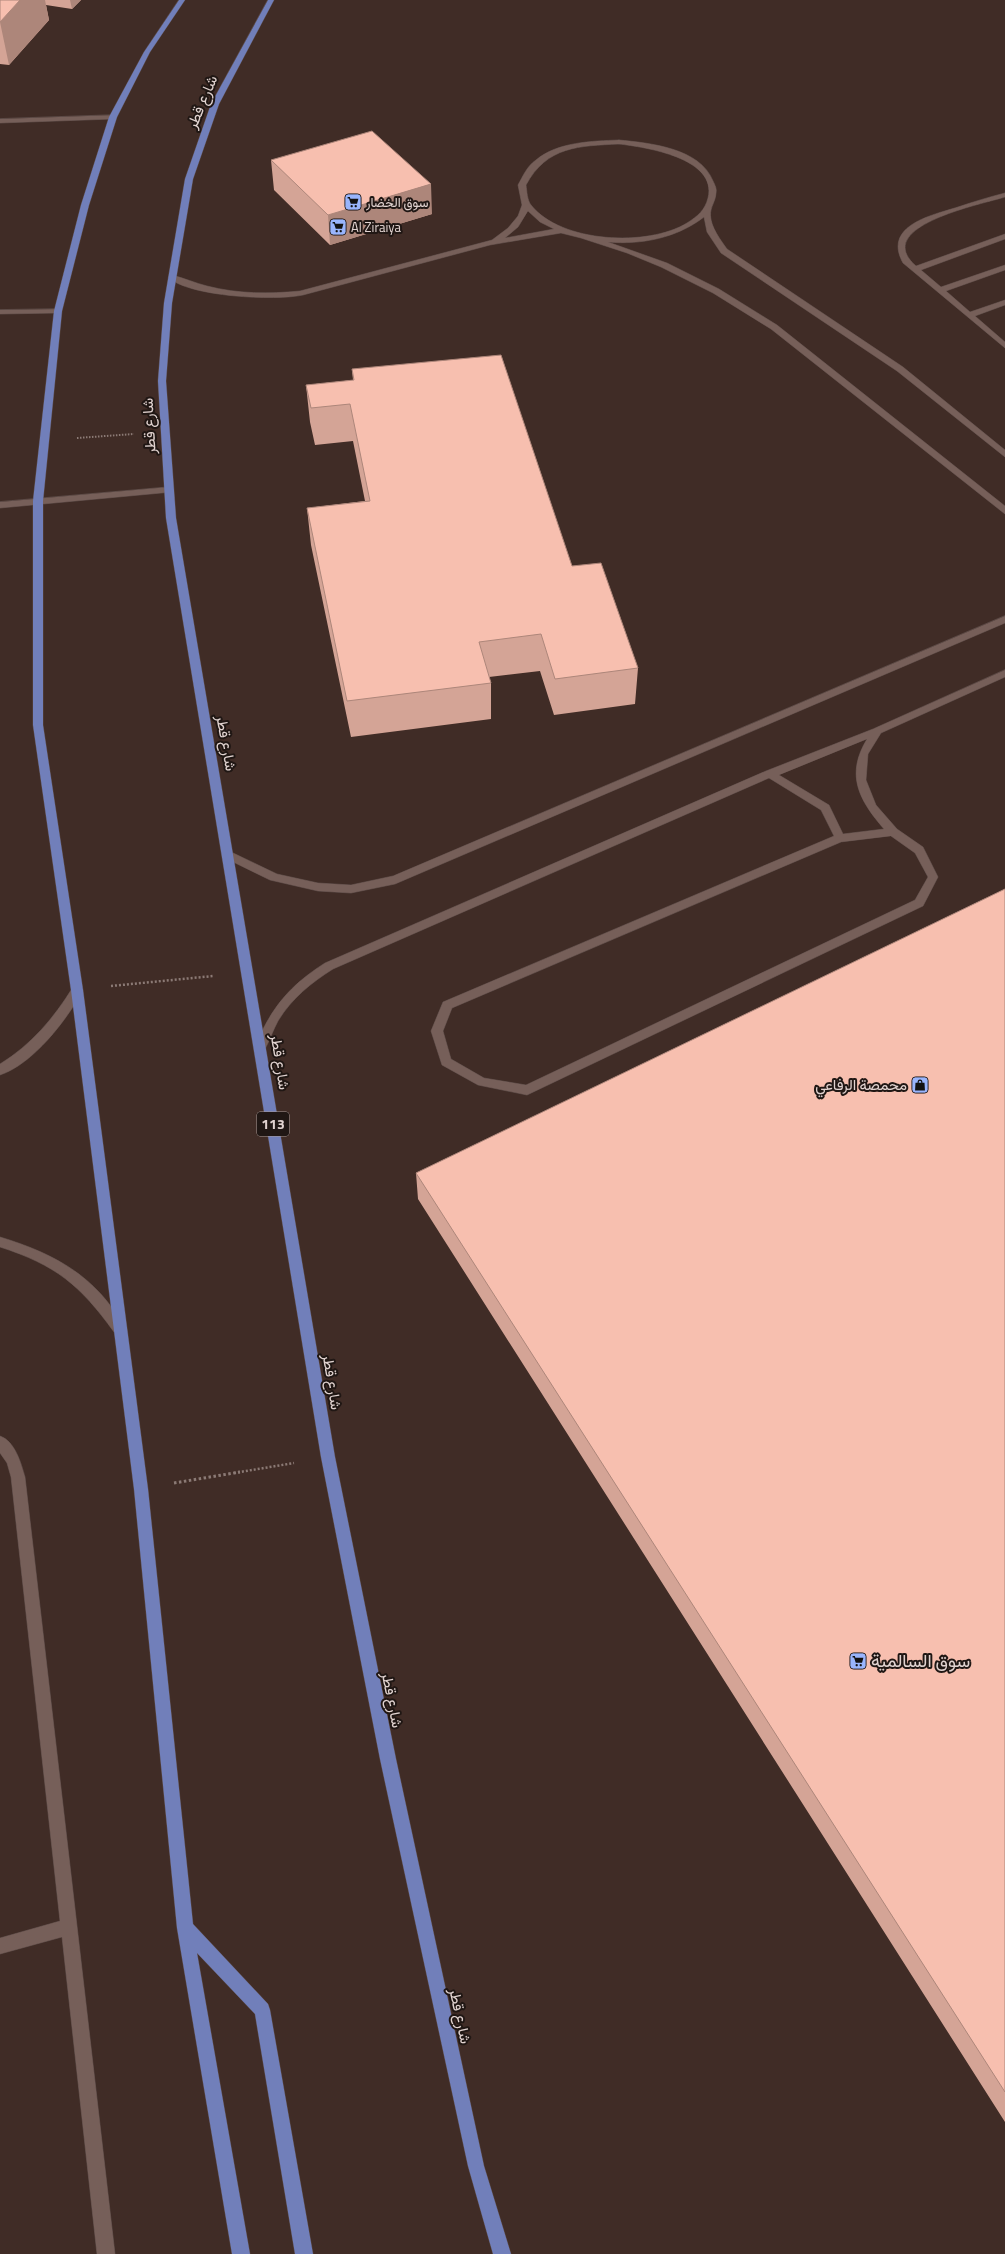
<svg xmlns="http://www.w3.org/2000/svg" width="1005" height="2254" viewBox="0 0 1005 2254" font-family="'Titillium Web',Vazirmatn,sans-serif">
<rect width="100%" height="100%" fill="#402c26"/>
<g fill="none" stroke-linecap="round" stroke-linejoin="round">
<g stroke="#5a4945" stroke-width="1">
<path id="minor" d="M116 115 117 117 113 119 0 123V119Z
M619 140C650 143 700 148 713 181 715 185 717 189 716 193 716 199 712 205 711 210 708 224 720 239 727 249L903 367 1005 450V457L897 371 721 253 707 232 704 217C677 238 641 245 608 242L667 263 719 289 777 325 1005 506V514L771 329 713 293 661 267 627 253 581 238 561 233 490 245 303 295C276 301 188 297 168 277L172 275C184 278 195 283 207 286 238 294 269 294 300 291L492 240 508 228 518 216 522 205 518 185C523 176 527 166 536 160 557 142 592 141 619 140ZM619 144C645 147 718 158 708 198 705 210 698 216 687 223 648 247 561 243 531 205 527 200 527 191 526 185 547 146 579 146 619 144ZM528 211 540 222 554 229 505 238 518 227Z
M1005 193V197C983 204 870 226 916 266L1005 234V239L921 270 941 287 1005 265V270L946 291 970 312 1005 300V305L975 316 1005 342V348L903 263C882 225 933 215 958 207 973 202 989 197 1005 193Z
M61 309 62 311 58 313 0 314V310Z
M169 487 172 488V492L0 508V502Z
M1005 616V623L395 884 351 893 318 891 270 880 225 858 224 855 229 851 277 874 318 883 351 885 393 876Z
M1005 670V677L881 733 868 754 866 780 876 805 897 829 923 847 938 877 923 906 527 1095 478 1085 442 1065 431 1031 443 1002 834 836 821 810 769 778 333 969C311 983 292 998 278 1021 273 1030 270 1040 265 1049H257L255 1046C272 1007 289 986 325 963L766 771 873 729ZM867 739C845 775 859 800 884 829L843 834 829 805 779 775ZM891 836 915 853 928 877 915 900 526 1085 484 1078 451 1059 443 1031 452 1008 841 842Z
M77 986 83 990C67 1020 33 1064 0 1075V1064C31 1045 54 1018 73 987Z
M0 1237C43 1250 82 1268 110 1305 115 1313 122 1320 125 1328L124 1332 119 1334 114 1332C80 1285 56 1265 0 1247Z
M0 1436C15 1441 21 1463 25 1477L115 2254H97L62 1937 0 1954V1938L60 1921 11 1477 7 1463 0 1453Z"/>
</g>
<g stroke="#5a4945" stroke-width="1">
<path id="major" d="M179 0H185L150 52 117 117 89 205 62 311 43 501V725L83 990 148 1489 193 1924 268 2004 270 2010 313 2254H295L255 2014 197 1953 250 2254H232L177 1928 134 1489 71 990 33 725V501L54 311 81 205 109 117 144 52Z
M268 0H274L219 104 193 179 172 303 166 381 176 518 335 1457 396 1759 484 2166 511 2254H493L468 2166 380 1759 321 1457 166 518 158 381 164 303 185 179 211 104Z"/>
</g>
<path stroke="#8b7a75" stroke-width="2" stroke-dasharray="1.5 1.5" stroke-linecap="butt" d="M77 438 134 434"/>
<path stroke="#8b7a75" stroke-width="2.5" stroke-dasharray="2 2" stroke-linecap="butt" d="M111 986 213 976
M234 1473 294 1463"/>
<path stroke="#8b7a75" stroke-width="3" stroke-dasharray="2.5 2.5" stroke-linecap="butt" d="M174 1483 240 1472"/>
<use href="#minor" fill="#765f59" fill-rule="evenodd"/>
<use href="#major" fill="#717fba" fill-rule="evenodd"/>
</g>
<path fill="#d4a496" d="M0 0H81L72 9 46 5 49 20 9 65 0 64Z
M271 160 432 214 330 245 274 190Z
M352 369 572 566 638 668 635 704 554 715 540 671 489 677 491 683V719L351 737 311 545 307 508 365 501 353 441 315 445 310 422 306 385 353 380Z
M1005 889V2122L418 1199 416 1173Z"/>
<path fill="#ad867a" d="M20 0H45L49 20 9 65 0 22Z
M70 0H81L72 9Z
M431 184 432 214 330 245 328 215Z"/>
<path fill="#f7bfaf" stroke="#ad867a" d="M0 0H20L0 22Z
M372 131 431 184 328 215 271 160Z
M501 355 572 566 601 563 638 668 555 679 541 634 479 642 491 683 347 701 307 508 370 501 350 404 311 408 306 385 354 380 352 369Z
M1005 889V2092L416 1173Z"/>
<defs>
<g id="supermarket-square" transform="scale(0.9)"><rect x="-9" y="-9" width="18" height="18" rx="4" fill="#99b5fd" stroke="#201714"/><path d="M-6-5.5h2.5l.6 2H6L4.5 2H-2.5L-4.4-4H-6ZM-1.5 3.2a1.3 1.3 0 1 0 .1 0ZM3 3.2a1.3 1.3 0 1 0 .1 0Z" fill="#111"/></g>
<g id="shop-square" transform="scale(0.9)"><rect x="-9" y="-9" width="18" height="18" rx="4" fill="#99b5fd" stroke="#201714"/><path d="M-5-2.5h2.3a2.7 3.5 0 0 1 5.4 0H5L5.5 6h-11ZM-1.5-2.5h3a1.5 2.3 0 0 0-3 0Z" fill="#111"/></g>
</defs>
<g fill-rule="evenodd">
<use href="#supermarket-square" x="353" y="202"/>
<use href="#supermarket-square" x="338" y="227"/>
<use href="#shop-square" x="920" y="1085"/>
<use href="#supermarket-square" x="858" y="1661"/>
</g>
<g text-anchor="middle" stroke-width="4" stroke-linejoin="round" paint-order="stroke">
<g font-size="13" fill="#e1d3d0" stroke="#201714" text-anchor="start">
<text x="366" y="207">سوق الخضار</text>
<text x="351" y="232">Al Ziraiya</text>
</g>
<rect fill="#201714" stroke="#a79b98" stroke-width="1" x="257" y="1112" width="32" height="24" rx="3"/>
<g font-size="14" font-weight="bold" fill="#e1d3d0">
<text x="273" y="1129">113</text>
</g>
<g font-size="15" fill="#e1d3d0" stroke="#201714">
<text transform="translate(202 102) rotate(-67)" y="5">شارع قطر</text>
<text transform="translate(149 426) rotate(-93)" y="5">شارع قطر</text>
<text transform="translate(226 743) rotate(80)" y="5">شارع قطر</text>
<text transform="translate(280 1062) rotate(81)" y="5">شارع قطر</text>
<text transform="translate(332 1382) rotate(81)" y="5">شارع قطر</text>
<text transform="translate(392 1700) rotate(79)" y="5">شارع قطر</text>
<text transform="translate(460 2016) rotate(78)" y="5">شارع قطر</text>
</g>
<g font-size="15" fill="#e1d3d0" stroke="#201714" text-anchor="end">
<text x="907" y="1090">محمصة الرفاعي</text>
</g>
<g font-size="18" fill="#e1d3d0" stroke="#201714" text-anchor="start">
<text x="871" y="1667">سوق السالمية</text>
</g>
</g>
</svg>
